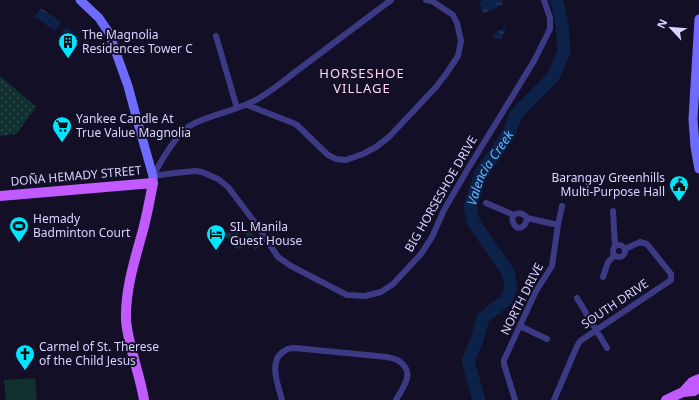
<svg xmlns="http://www.w3.org/2000/svg" width="699" height="400" viewBox="0 0 699 400" font-family="'Noto Sans',sans-serif">
<defs>
<pattern id="forest-firs" width="22" height="20" patternUnits="userSpaceOnUse"><rect width="22" height="20" fill="#12302f"/><path d="M5 1l3.5 6h-7zM16 11l3.5 6h-7z" fill="#344d4e"/></pattern>
<pattern id="park-dots" width="8" height="8" patternUnits="userSpaceOnUse"><rect width="8" height="8" fill="#12302f"/><path d="M2 2h.1M6 6h.1" fill="none" stroke="#344d4e" stroke-width="1.8" stroke-linecap="round"/></pattern>
<pattern id="water-ripples" width="26" height="14" patternUnits="userSpaceOnUse"><rect width="26" height="14" fill="#0c2248"/><path d="M2 4q2-2 4 0t4 0M15 11q2-2 4 0t4 0" fill="none" stroke="#2f4163"/></pattern>
</defs>
<rect width="100%" height="100%" fill="#130f26"/>
<path fill="url(#forest-firs)" d="M246 229H249L261 246 255 250 245 233Z"/>
<path fill="url(#park-dots)" d="M0 76 36 107 16 134 0 136Z"/>
<path fill="#12302f" d="M234 229 247 244 240 249 235 248 225 235Z
M35 378 37 400H6L4 380Z"/>
<path fill="url(#water-ripples)" d="M483 0H502L503 4 483 14 479 3Z
M41 8 61 22 55 31 35 16Z
M66 27 80 38 72 48 58 38Z
M506 28 501 40 493 37V36C496 32 501 29 506 28Z
M234 231 242 243 237 246 229 235Z"/>
<g fill="none" stroke-linecap="round" stroke-linejoin="round">
<path stroke="#0c2248" stroke-width="13" id="s1" d="M479 400 468 361 477 340 483 318 506 300 511 287 508 272 474 223 470 207 480 175 509 133 516 114 553 77 564 52 562 24 558 5 556 0"/>
<path stroke="#3d3a85" stroke-width="6" d="M216 36 237 108
M247 105 293 123 297 125 328 155 336 159 346 160 363 154 376 147 389 137 436 87 446 74 458 56 461 41 457 23 453 15 432 1 426 0
M153 176 175 173 195 171 202 172 218 179 228 187 253 220 278 257 291 266 347 295 365 296 381 292 393 284 421 254 432 237 444 210 469 167 534 61 550 29V18L544 0
M153 176C161 161 178 131 193 124 215 113 241 110 261 97 274 89 286 79 298 70 329 47 360 23 391 0
M486 203 514 215
M613 211 615 246
M527 218C526 228 516 232 513 222 510 213 521 210 527 218L558 225
M613 251a6 6 0 1 1 12 0a6 6 0 1 1-12 0Z
M603 277 608 262 614 256
M577 298 607 348
M520 326 547 339
M282 400C278 385 267 359 286 350 288 348 292 348 295 348L387 357C391 358 396 359 399 361 416 373 403 387 396 400
M515 400 504 364V360L536 291 552 266 558 225 562 206
M554 400 577 346 580 341 671 280V274L647 244 640 242 625 249"/>
<path stroke="#6f6bff" stroke-width="9" d="M80 0 99 18 109 33 128 86 139 127 153 176V183
M699 19 693 119 695 147 699 169"/>
<path stroke="#c25bff" stroke-width="10" d="M0 196 153 183C150 199 147 215 143 230 135 259 125 290 126 320 128 346 140 374 144 400
M683 392 692 382 699 379
M666 400 683 392 694 391 699 388"/>
</g>
<defs>
<g id="building-pin" transform="scale(1)"><path d="M0 17L-7.5 6A9.5 9.5 0 1 1 7.5 6Z" fill="#00e5ff" stroke="#130f26"/><path d="M-4-6H4V6H1V3H-1V6H-4ZM-2.5-4.3h1.7v1.8h-1.7ZM.8-4.3h1.7v1.8H.8ZM-2.5-1h1.7V.8h-1.7ZM.8-1h1.7V.8H.8Z" fill="#111"/></g>
<g id="supermarket-pin" transform="scale(1)"><path d="M0 17L-7.5 6A9.5 9.5 0 1 1 7.5 6Z" fill="#00e5ff" stroke="#130f26"/><path d="M-6-5.5h2.5l.6 2H6L4.5 2H-2.5L-4.4-4H-6ZM-1.5 3.2a1.3 1.3 0 1 0 .1 0ZM3 3.2a1.3 1.3 0 1 0 .1 0Z" fill="#111"/></g>
<g id="civic-pin" transform="scale(1)"><path d="M0 17L-7.5 6A9.5 9.5 0 1 1 7.5 6Z" fill="#00e5ff" stroke="#130f26"/><path d="M-.6-6.5H3V-4.5H.6V-3L4-1V1h2V6H-6V1h2V-1L-.6-3ZM-1.2 2.5V6h2.4V2.5Z" fill="#111"/></g>
<g id="stadium-pin" transform="scale(1)"><path d="M0 17L-7.5 6A9.5 9.5 0 1 1 7.5 6Z" fill="#00e5ff" stroke="#130f26"/><path d="M0-5a6.5 5 0 1 0 0 10a6.5 5 0 1 0 0-10ZM-3.5-1.8h7v3.6h-7Z" fill="#111"/></g>
<g id="hotel-pin" transform="scale(1)"><path d="M0 17L-7.5 6A9.5 9.5 0 1 1 7.5 6Z" fill="#00e5ff" stroke="#130f26"/><path d="M-6-4.5h1.5V1H6V5H4.5V3h-9V5H-6ZM-4 0a1.8 1.8 0 1 1 3.6 0ZM.5 0V-2.5h3Q6-2.5 6 0Z" fill="#111"/></g>
<g id="church-pin" transform="scale(1)"><path d="M0 17L-7.5 6A9.5 9.5 0 1 1 7.5 6Z" fill="#00e5ff" stroke="#130f26"/><path d="M-1.2-6h2.4v3.5h3.3v2.4h-3.3V6h-2.4V-.1h-3.3v-2.4h3.3Z" fill="#111"/></g>
</defs>
<g fill-rule="evenodd">
<use href="#building-pin" x="68" y="42"/>
<use href="#supermarket-pin" x="62" y="126"/>
<use href="#civic-pin" x="679" y="185"/>
<use href="#stadium-pin" x="19" y="226"/>
<use href="#hotel-pin" x="216" y="234"/>
<use href="#church-pin" x="25" y="354"/>
</g>
<g text-anchor="middle" stroke-width="4" stroke-linejoin="round" paint-order="stroke">
<g font-size="12" fill="#d9d4ff" stroke="#130f26" text-anchor="start">
<text x="82" y="39">The Magnolia<tspan x="82" dy="14">Residences Tower C</tspan></text>
<text x="76" y="123">Yankee Candle At<tspan x="76" dy="14">True Value Magnolia</tspan></text>
<text x="665" y="182" text-anchor="end">Barangay Greenhills<tspan x="665" dy="14">Multi-Purpose Hall</tspan></text>
<text x="33" y="223">Hemady<tspan x="33" dy="14">Badminton Court</tspan></text>
<text x="230" y="231">SIL Manila<tspan x="230" dy="14">Guest House</tspan></text>
<text x="39" y="351">Carmel of St. Therese<tspan x="39" dy="14">of the Child Jesus</tspan></text>
</g>
<g font-size="12" fill="#d9d4ff" stroke="#130f26">
<text transform="translate(76 176) rotate(-5)" y="4">DOÑA HEMADY STREET</text>
<text transform="translate(441 194) rotate(-60)" y="4">BIG HORSESHOE DRIVE</text>
<text transform="translate(522 299) rotate(-63)" y="4">NORTH DRIVE</text>
<text transform="translate(615 304) rotate(-34)" y="4">SOUTH DRIVE</text>
</g>
<g font-size="13" letter-spacing="1" fill="#ffd6f0" stroke="#130f26">
<text x="362" y="78">HORSESHOE<tspan x="362" dy="15">VILLAGE</tspan></text>
</g>
<g font-size="13" font-style="italic" fill="#62b6ff" stroke="#130f26">
<text dy="5" stroke="none"><textPath href="#s1" startOffset="265">Valencia Creek</textPath></text>
</g>
</g>
<g transform="translate(671 28) rotate(296)" stroke="#130f26" stroke-width="3" paint-order="stroke">
<path d="M0-3L7 15L0 10L-7 15Z" fill="#d9d4ff"/>
<text y="-6" font-size="11" font-weight="bold" text-anchor="middle" fill="#d9d4ff">N</text>
</g>
</svg>
